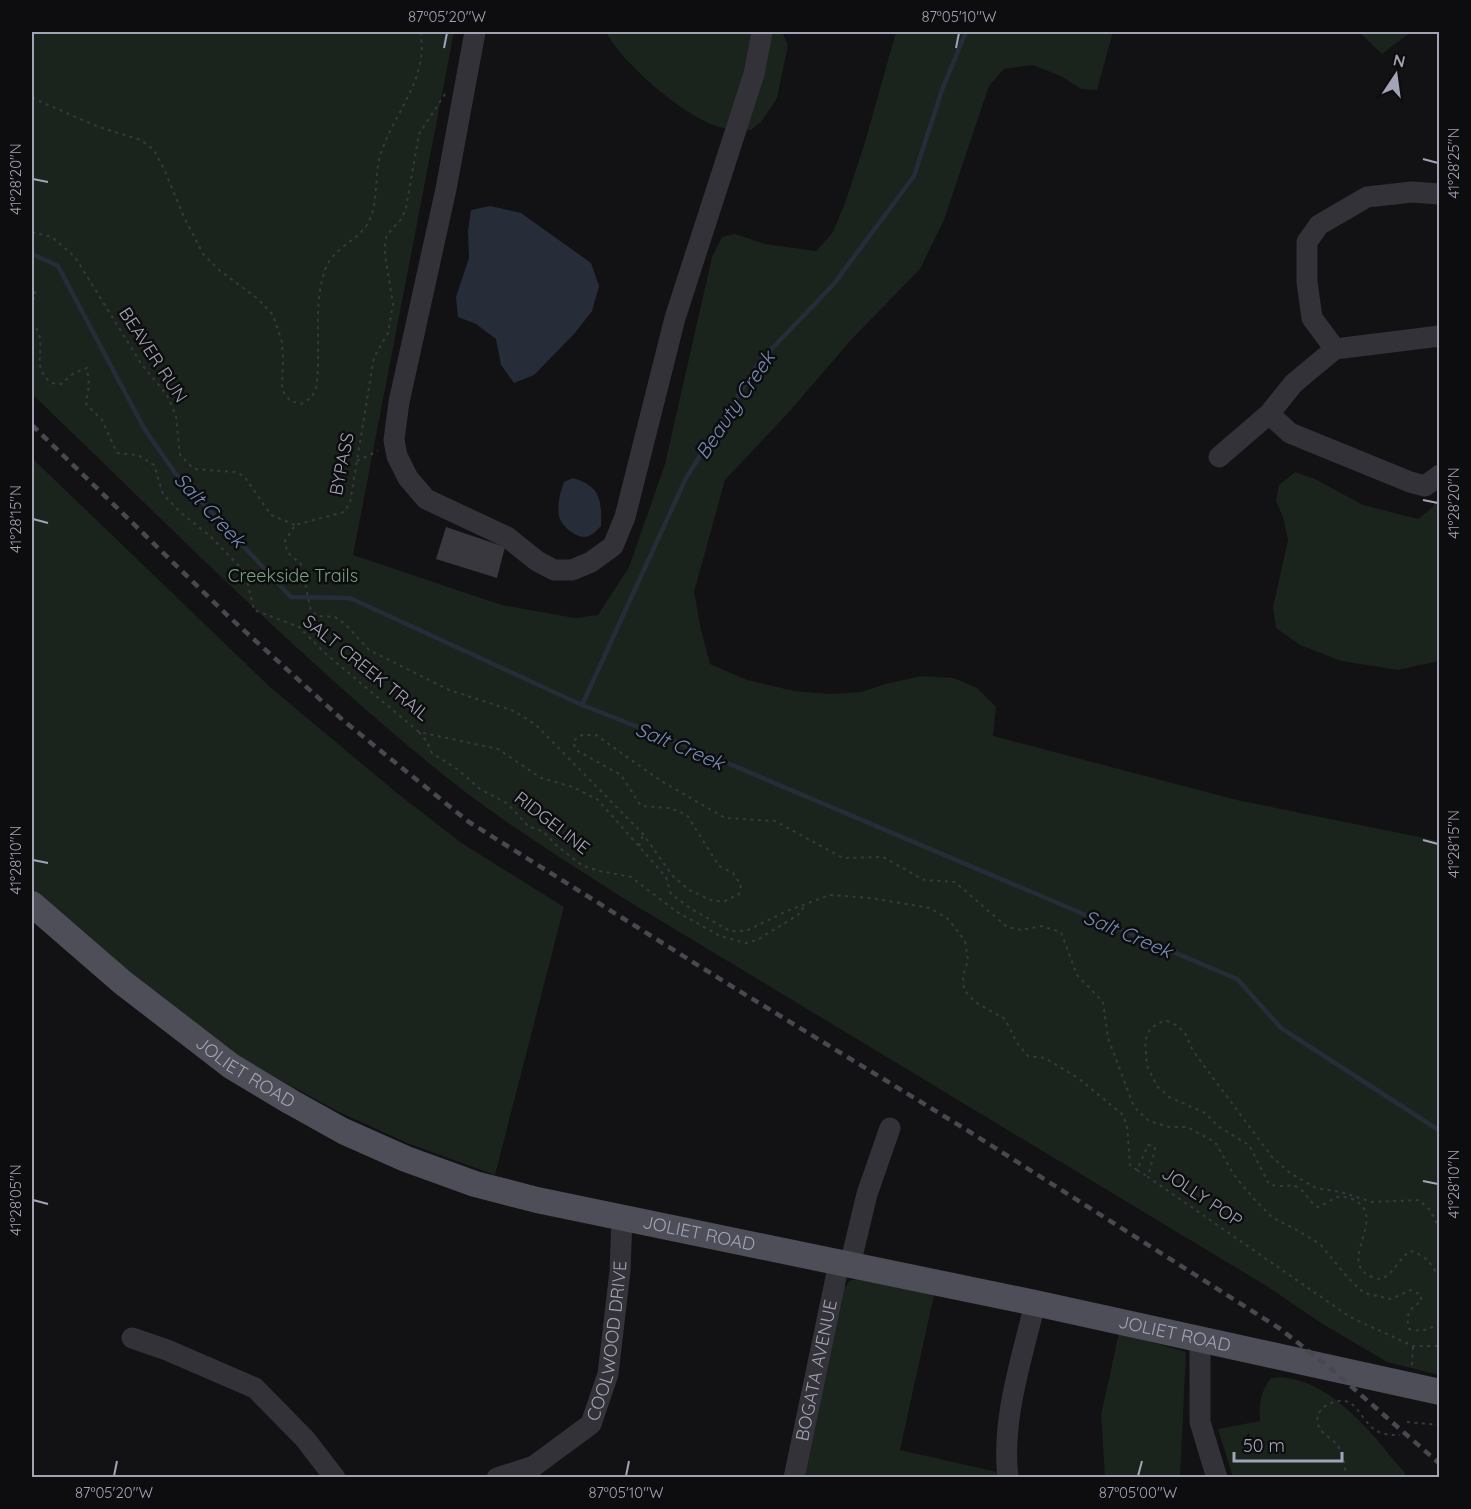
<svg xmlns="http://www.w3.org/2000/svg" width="1471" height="1509" viewBox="0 0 1471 1509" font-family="Quicksand,sans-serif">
<rect width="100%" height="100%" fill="#121113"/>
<path fill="#1b231d" d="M32 32H454L353 555 502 605 575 618 598 615 629 567 665 464 712 257 722 237 735 234 765 244 816 251 833 232 845 203 865 142 896 32H1113L1097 90 1081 89 1061 76 1032 65 1004 69 989 86 944 220 920 269 851 340 789 412 725 480 694 592 701 630 710 664 747 680 794 691 831 694 861 692 885 684 922 676 954 678 977 688 996 707 993 736 1237 800 1439 841V1375L1387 1362 1321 1323 1268 1287 623 898C557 856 490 814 430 764 290 649 162 519 32 394Z
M606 32H782L788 45 777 98 761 122 751 130C742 129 732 130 723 128 687 120 623 64 606 32Z
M1359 32H1411L1382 54Z
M32 458 270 687 397 793 463 844 564 907 495 1175 407 1143 337 1111 231 1053 195 1027 32 890Z
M1295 472 1315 479 1363 505 1418 519 1433 507 1439 495V661L1398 670 1341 661 1300 645 1276 628 1273 607 1288 540 1283 517 1276 501 1279 485Z
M864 1277 934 1295 900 1450 997 1472 998 1477 799 1478 842 1292 849 1281Z
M1119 1333 1186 1352 1180 1477H1105L1101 1415Z
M1282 1377C1336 1383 1372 1435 1405 1473L1404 1477H1233L1218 1429 1260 1421C1259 1404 1260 1392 1271 1378Z"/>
<path fill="#272d38" d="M490 206 521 213 591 263 599 286 592 311 574 334 534 375 514 383 501 365 496 339 476 324 458 317 456 297 469 258 468 231 471 210Z
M573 478C600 486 602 500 601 526 597 530 592 536 585 537 575 537 561 526 559 516 557 505 560 493 564 482Z"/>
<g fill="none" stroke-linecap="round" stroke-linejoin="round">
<path stroke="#272d38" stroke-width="4.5" d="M32 254 58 266 145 430 176 474 291 597 350 598 582 705 699 751 1237 979 1281 1028 1440 1131
M582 705 686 478 760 361 833 285 914 176 943 87 966 32"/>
</g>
<path fill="#39383e" d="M446 527 505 547 497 578 436 559Z"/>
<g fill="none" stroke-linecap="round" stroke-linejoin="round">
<path stroke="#38393f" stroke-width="2" stroke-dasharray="3 4.5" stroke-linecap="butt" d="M445 94 419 134 406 208 402 218 387 235 385 242V255L393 304 388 333 374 357 350 503 344 512 295 525 285 541 287 552 301 564 311 611 317 616 335 617 345 624 369 650 449 690 514 711 536 725 643 834 672 875 689 890 713 901H725L739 894 741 885 733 873 719 866 687 815 670 808 641 806 621 775 576 750 573 741 582 735H596L661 781 725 818 775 821 843 858 883 857 924 880 955 882 1007 927 1022 930 1041 926 1061 932 1077 975 1103 1002 1108 1038 1134 1107 1149 1121 1169 1127H1187L1215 1142 1234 1175 1254 1199 1273 1218 1295 1229 1320 1244 1348 1278 1364 1293 1391 1299 1411 1290 1421 1295V1302C1408 1308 1406 1316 1409 1329 1421 1333 1429 1329 1440 1323
M32 98 99 127 141 140 154 150 164 169 184 217 203 254 219 270 258 299 273 315 282 342 283 358 282 390 290 401 301 404 311 398 316 389C322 349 312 308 325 270 333 247 357 242 368 223 379 203 374 177 380 156 393 113 430 78 420 32
M32 232 52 237 75 257 142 365 167 395 176 416 180 455 194 469 235 472 244 476 271 515 295 525
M32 284 36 296 32 301
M32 322C34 326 38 330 39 334 44 355 32 366 51 383L61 384 74 373 87 368 89 385 86 404 102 420 117 453 138 455 154 465 163 494 180 512 210 536 245 572 254 610 299 627 326 654 419 732 498 749 541 778 573 787 598 800 666 877 671 894 690 908 730 931H746L787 911 830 895 871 898 930 908 948 919 965 941 968 960 963 976 964 990 975 1002 1005 1019 1017 1043 1028 1056 1045 1058 1078 1078 1122 1114 1127 1125 1130 1165 1137 1170 1148 1145 1154 1146 1155 1149 1148 1177 1350 1317 1413 1346H1440
M357 461 378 451
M419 732 427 742 432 753 457 769 480 789 508 804 528 826 544 832 557 846 583 866 600 871 631 877 677 912 720 936 746 943 757 940 798 915 805 905
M639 846 643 835
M1137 1170 1147 1176
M1440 1230 1430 1210 1419 1200 1372 1202 1341 1192 1316 1188 1290 1173 1272 1157 1193 1051 1185 1033 1176 1025 1167 1021 1158 1023 1150 1029 1145 1041 1147 1066 1157 1086 1169 1097 1205 1113 1219 1127 1249 1145 1269 1184C1281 1189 1290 1183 1297 1187 1307 1192 1308 1202 1318 1207 1325 1205 1331 1199 1338 1197 1344 1196 1351 1198 1356 1201 1387 1219 1336 1263 1372 1277 1377 1279 1381 1280 1385 1277 1396 1270 1400 1257 1411 1251 1427 1256 1432 1265 1440 1279
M1412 1365 1413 1347
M1407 1422 1440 1425
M1344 1478C1347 1468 1343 1455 1338 1446 1334 1440 1325 1436 1321 1430 1317 1425 1316 1418 1319 1413 1322 1407 1328 1404 1334 1402 1357 1394 1361 1423 1377 1431 1384 1435 1392 1435 1400 1435"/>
<g stroke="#323238" stroke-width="21">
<path d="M475 32 446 189 399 402 394 440 397 456 408 478 426 499 507 537 537 561 554 570H572L591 562 613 546 625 517 675 318 754 74 762 32"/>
<path d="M1335 349 1312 318 1307 282V242L1319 225 1367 197 1412 192 1440 194"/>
<path d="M1335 349 1440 336"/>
<path d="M1269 414 1290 433 1410 482 1425 486 1440 475"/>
<path d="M1219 457 1269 414 1294 383 1335 349"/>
<path d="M850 1265 867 1194 890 1128"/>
<path d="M132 1338 167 1350 255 1388 305 1439 335 1478"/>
<path d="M1200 1339V1422L1217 1478"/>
<path id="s1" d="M497 1478 534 1466 591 1424 608 1374 620 1271 622 1218"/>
<path id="s2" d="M794 1478 839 1263"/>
<path d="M1008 1478C1001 1419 1022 1359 1035 1303"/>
</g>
<path stroke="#4e4e58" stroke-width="26" id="s3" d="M32 904 122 982 231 1066 291 1102 343 1131 406 1159 475 1184 537 1200 1035 1303 1440 1392"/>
<path stroke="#474850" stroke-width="4.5" stroke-dasharray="8 6" stroke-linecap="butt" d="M32 425 227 615 345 722 469 822 728 984 970 1132 1279 1328 1329 1367 1440 1464"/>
</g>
<path fill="none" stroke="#a2a4b5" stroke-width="2" d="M444 48 447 33M956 48 959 33M1423 159 1438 163M33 179 48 182M1423 500 1438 503M33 519 48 523M1423 840 1438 844M33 860 48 863M1423 1181 1438 1184M33 1200 48 1204M114 1476 117 1461M626 1476 629 1461M1138 1476 1142 1461"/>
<g text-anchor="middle" stroke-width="5" stroke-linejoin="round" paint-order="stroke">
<g font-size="18" fill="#a2a4b5" stroke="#0d0c0e">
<text transform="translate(153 355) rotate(57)" y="6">BEAVER RUN</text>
<text transform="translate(342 464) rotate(-79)" y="6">BYPASS</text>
<text transform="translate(366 668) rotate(39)" y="6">SALT CREEK TRAIL</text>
<text transform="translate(552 823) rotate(38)" y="6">RIDGELINE</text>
<text dy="6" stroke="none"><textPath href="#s3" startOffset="272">JOLIET ROAD</textPath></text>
<text transform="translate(1202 1197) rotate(34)" y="6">JOLLY POP</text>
<text dy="6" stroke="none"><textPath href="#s3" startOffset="758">JOLIET ROAD</textPath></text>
<text dy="6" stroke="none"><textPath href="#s3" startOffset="1244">JOLIET ROAD</textPath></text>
<text dy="6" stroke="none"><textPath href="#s1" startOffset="195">COOLWOOD DRIVE</textPath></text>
<text dy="6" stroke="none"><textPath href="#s2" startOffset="110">BOGATA AVENUE</textPath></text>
</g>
<g font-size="18" fill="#77a280" stroke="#0d0c0e">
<text x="293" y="582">Creekside Trails</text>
</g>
<g font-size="20" font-style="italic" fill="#758cb3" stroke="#0d0c0e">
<text transform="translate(735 405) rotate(-56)" y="7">Beauty Creek</text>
<text transform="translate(210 510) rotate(47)" y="7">Salt Creek</text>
<text transform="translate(680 746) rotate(23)" y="7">Salt Creek</text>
<text transform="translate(1128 934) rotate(23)" y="7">Salt Creek</text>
</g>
</g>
<rect width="1471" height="1509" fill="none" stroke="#0d0c0e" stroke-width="66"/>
<g transform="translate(1396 75) rotate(13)" stroke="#0d0c0e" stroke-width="4.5" paint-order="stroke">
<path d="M0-4.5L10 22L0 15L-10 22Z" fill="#a2a4b5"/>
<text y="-9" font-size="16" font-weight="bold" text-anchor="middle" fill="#a2a4b5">N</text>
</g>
<path d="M1234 1452v9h108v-9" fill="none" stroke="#a2a4b5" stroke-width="3"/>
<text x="1243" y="1452" font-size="18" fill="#a2a4b5" stroke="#0d0c0e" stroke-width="4.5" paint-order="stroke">50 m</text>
<rect x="33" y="33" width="1405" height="1443" fill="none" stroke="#a2a4b5" stroke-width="2"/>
<g font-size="15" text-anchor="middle" fill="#a2a4b5">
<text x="447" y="22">87°05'20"W</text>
<text x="959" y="22">87°05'10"W</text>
<text transform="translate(1454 163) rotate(-90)" y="5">41°28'25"N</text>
<text transform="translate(16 179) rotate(-90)" y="5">41°28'20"N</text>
<text transform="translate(1454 503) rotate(-90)" y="5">41°28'20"N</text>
<text transform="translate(16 519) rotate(-90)" y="5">41°28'15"N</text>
<text transform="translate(1454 844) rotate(-90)" y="5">41°28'15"N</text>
<text transform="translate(16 860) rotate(-90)" y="5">41°28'10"N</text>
<text transform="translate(1454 1184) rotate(-90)" y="5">41°28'10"N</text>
<text transform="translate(16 1200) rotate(-90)" y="5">41°28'05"N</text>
<text x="114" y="1498">87°05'20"W</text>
<text x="626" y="1498">87°05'10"W</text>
<text x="1138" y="1498">87°05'00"W</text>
</g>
</svg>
